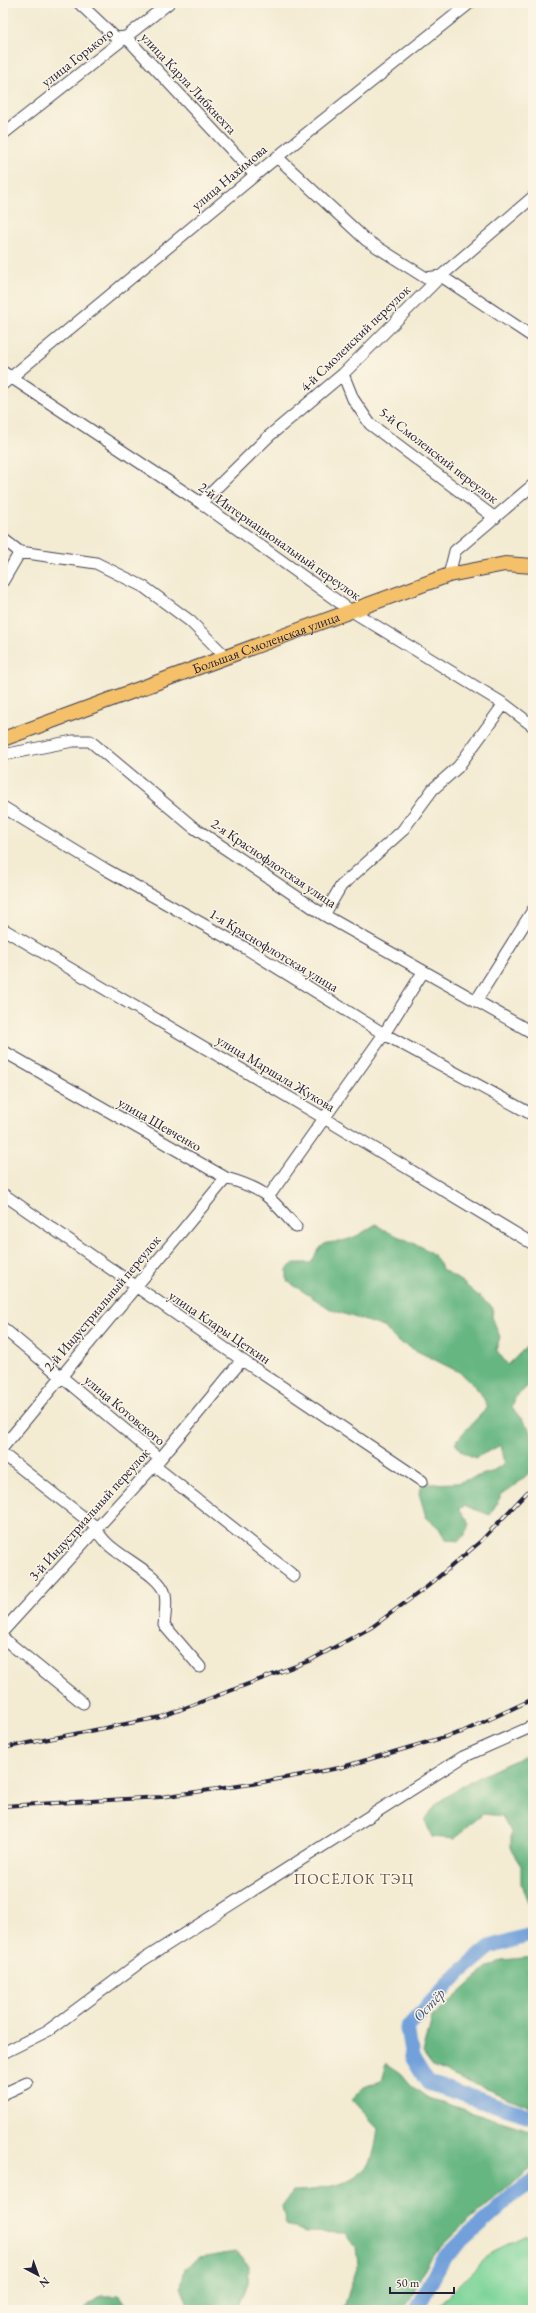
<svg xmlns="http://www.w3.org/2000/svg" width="536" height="2313" viewBox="0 0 536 2313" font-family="'EB Garamond',serif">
<rect width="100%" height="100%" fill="#fcf5e5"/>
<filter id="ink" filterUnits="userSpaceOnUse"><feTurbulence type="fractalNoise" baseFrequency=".025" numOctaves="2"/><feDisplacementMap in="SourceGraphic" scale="8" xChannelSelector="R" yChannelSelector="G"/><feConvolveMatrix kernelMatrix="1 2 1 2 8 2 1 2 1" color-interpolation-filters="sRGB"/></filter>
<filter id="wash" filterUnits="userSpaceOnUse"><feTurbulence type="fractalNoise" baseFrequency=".012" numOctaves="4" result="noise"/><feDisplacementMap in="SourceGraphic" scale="16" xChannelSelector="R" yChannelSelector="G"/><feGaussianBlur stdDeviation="0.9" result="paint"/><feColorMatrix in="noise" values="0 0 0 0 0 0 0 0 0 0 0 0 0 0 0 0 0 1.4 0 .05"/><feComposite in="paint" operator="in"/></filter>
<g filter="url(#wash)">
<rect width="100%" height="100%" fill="#f3ebd2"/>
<path fill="#7dd499" stroke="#507b6a" d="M526 2235 533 2242V2310H434L492 2252Z"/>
<path fill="#66b681" stroke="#446c5e" d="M376 1224C394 1240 435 1243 442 1269L462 1282 493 1308 492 1317 500 1337 496 1350 508 1365 533 1340V1381L515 1398 512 1408 530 1429 533 1439V1469L516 1485 502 1494 490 1515 466 1506 459 1508 470 1524 466 1534 458 1541 445 1539 439 1528 426 1517 419 1493 423 1484 457 1483 491 1472 505 1463 501 1445 475 1458 461 1451 455 1443 464 1432 488 1407 480 1392 461 1373 397 1341 384 1327 332 1310 287 1281V1269L294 1263H311C327 1233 325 1248 352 1238 360 1235 368 1229 376 1224Z
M533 1752V1903L528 1902 521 1885V1866L511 1850V1832L502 1816 483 1814 468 1825 455 1839 432 1837 425 1820 437 1803 470 1781Z
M533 1957V2108L434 2068 423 2053 432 2018 486 1969 502 1960Z
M386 2063 401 2073 413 2087 428 2098 532 2131 533 2167C501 2194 459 2225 432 2257 419 2274 414 2298 402 2310H343L358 2265 356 2247 345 2233 306 2232 286 2225 282 2206 293 2191C317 2191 349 2186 366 2167 375 2158 376 2140 378 2128L352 2100 365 2087 381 2081Z
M235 2252 249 2265 248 2284 240 2302 241 2310H190L181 2287 185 2268 199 2258Z
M101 2296H119L128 2310H85L86 2306Z"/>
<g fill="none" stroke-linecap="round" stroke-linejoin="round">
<path stroke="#71a0da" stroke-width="15" d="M533 1934 490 1947 456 1976 407 2028 412 2057 428 2083 533 2117
M416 2310 445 2256 512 2196 533 2181"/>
</g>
</g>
<g filter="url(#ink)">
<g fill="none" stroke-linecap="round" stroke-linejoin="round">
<g stroke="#414052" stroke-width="13">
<path id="minor" d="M79 3 116 38 126 37 255 175
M3 134 169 3
M277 157 366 240 426 278 441 276 533 337
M3 372 201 503 350 610 504 704 533 726
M343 374 353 399 370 424 495 518
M3 384 277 157 470 3
M201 503 269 436 343 374 441 276 533 197
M3 539 20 552 96 563 144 587 190 621 226 657
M449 575 455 551 533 485
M3 581 20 552
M3 755 73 741H90L193 827 324 915 533 1033
M3 807 105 869 247 949 384 1034 533 1115
M324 915 341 886 402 831 433 789 458 767 504 704
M3 929 324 1118 533 1244
M476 1001 533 910
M3 1051 226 1178C265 1189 270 1197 296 1227
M3 1194 242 1360 422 1481
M269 1196 384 1034 423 972
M3 1328 160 1459 156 1467 294 1576
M3 1447 226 1178
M3 1454 96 1527C103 1553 159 1570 165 1594 167 1603 165 1616 164 1625L200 1667
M3 1631 160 1459 242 1360
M3 1638 83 1703
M3 2053 49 2030 143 1960 463 1757 533 1726
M3 2094 27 2083"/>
</g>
<g stroke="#414052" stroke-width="16">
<g id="major">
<path id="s1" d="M3 739 449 575 505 564 533 566"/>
</g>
</g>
<use href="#minor" stroke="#fff" stroke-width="11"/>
<use href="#major" stroke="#f4c16a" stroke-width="14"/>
<g stroke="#22223b" stroke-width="4">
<path id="rail" d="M3 1748 161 1717 309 1661 372 1627 428 1586 481 1541 533 1486
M3 1806 161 1797 252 1784 339 1768 462 1732 533 1699"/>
</g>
<use href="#rail" stroke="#fcf5e5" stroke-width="2.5" stroke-dasharray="8" stroke-linecap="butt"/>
</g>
</g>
<g text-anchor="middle" stroke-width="3" stroke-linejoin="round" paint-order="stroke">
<g font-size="14" fill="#22223b" stroke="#fcf5e5">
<text transform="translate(77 57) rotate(-38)" y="5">улица Горького</text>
<text transform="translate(189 83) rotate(47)" y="5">улица Карла Либкнехта</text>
<text transform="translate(229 177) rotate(-40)" y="5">улица Нахимова</text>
<text transform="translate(355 338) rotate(-44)" y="5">4-й Смоленский переулок</text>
<text transform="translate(439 455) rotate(38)" y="5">5-й Смоленский переулок</text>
<text transform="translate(280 541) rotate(35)" y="5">2-й Интернациональный переулок</text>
<text dy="5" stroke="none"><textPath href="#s1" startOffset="280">Большая Смоленская улица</textPath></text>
<text transform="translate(274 863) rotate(34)" y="5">2-я Краснофлотская улица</text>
<text transform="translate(274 950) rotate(31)" y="5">1-я Краснофлотская улица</text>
<text transform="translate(276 1073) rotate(31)" y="5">улица Маршала Жукова</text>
<text transform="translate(160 1124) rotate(30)" y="5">улица Шевченко</text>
<text transform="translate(102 1303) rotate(-50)" y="5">2-й Индустриальный переулок</text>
<text transform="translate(220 1327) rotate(34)" y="5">улица Клары Цеткин</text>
<text transform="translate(125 1410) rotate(40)" y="5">улица Котовского</text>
<text transform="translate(89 1514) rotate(-48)" y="5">3-й Индустриальный переулок</text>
</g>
<g font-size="15" letter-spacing="1" fill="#67524c" stroke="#fcf5e5">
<text x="354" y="1884">ПОСЁЛОК ТЭЦ</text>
</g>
<g font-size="15" font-style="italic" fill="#42547b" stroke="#fcf5e5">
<text transform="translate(429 2005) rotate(-47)" y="5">Остёр</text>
</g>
</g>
<rect width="536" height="2313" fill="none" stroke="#fcf5e5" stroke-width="16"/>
<g transform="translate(38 2275) rotate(139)" stroke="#fcf5e5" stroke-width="3" paint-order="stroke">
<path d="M0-3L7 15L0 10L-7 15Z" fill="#22223b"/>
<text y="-6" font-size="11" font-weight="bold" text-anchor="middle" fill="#22223b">N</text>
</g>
<path d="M390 2287v6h64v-6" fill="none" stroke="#22223b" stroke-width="2"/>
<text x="396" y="2287" font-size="12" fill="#22223b" stroke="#fcf5e5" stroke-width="3" paint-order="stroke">50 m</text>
</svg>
